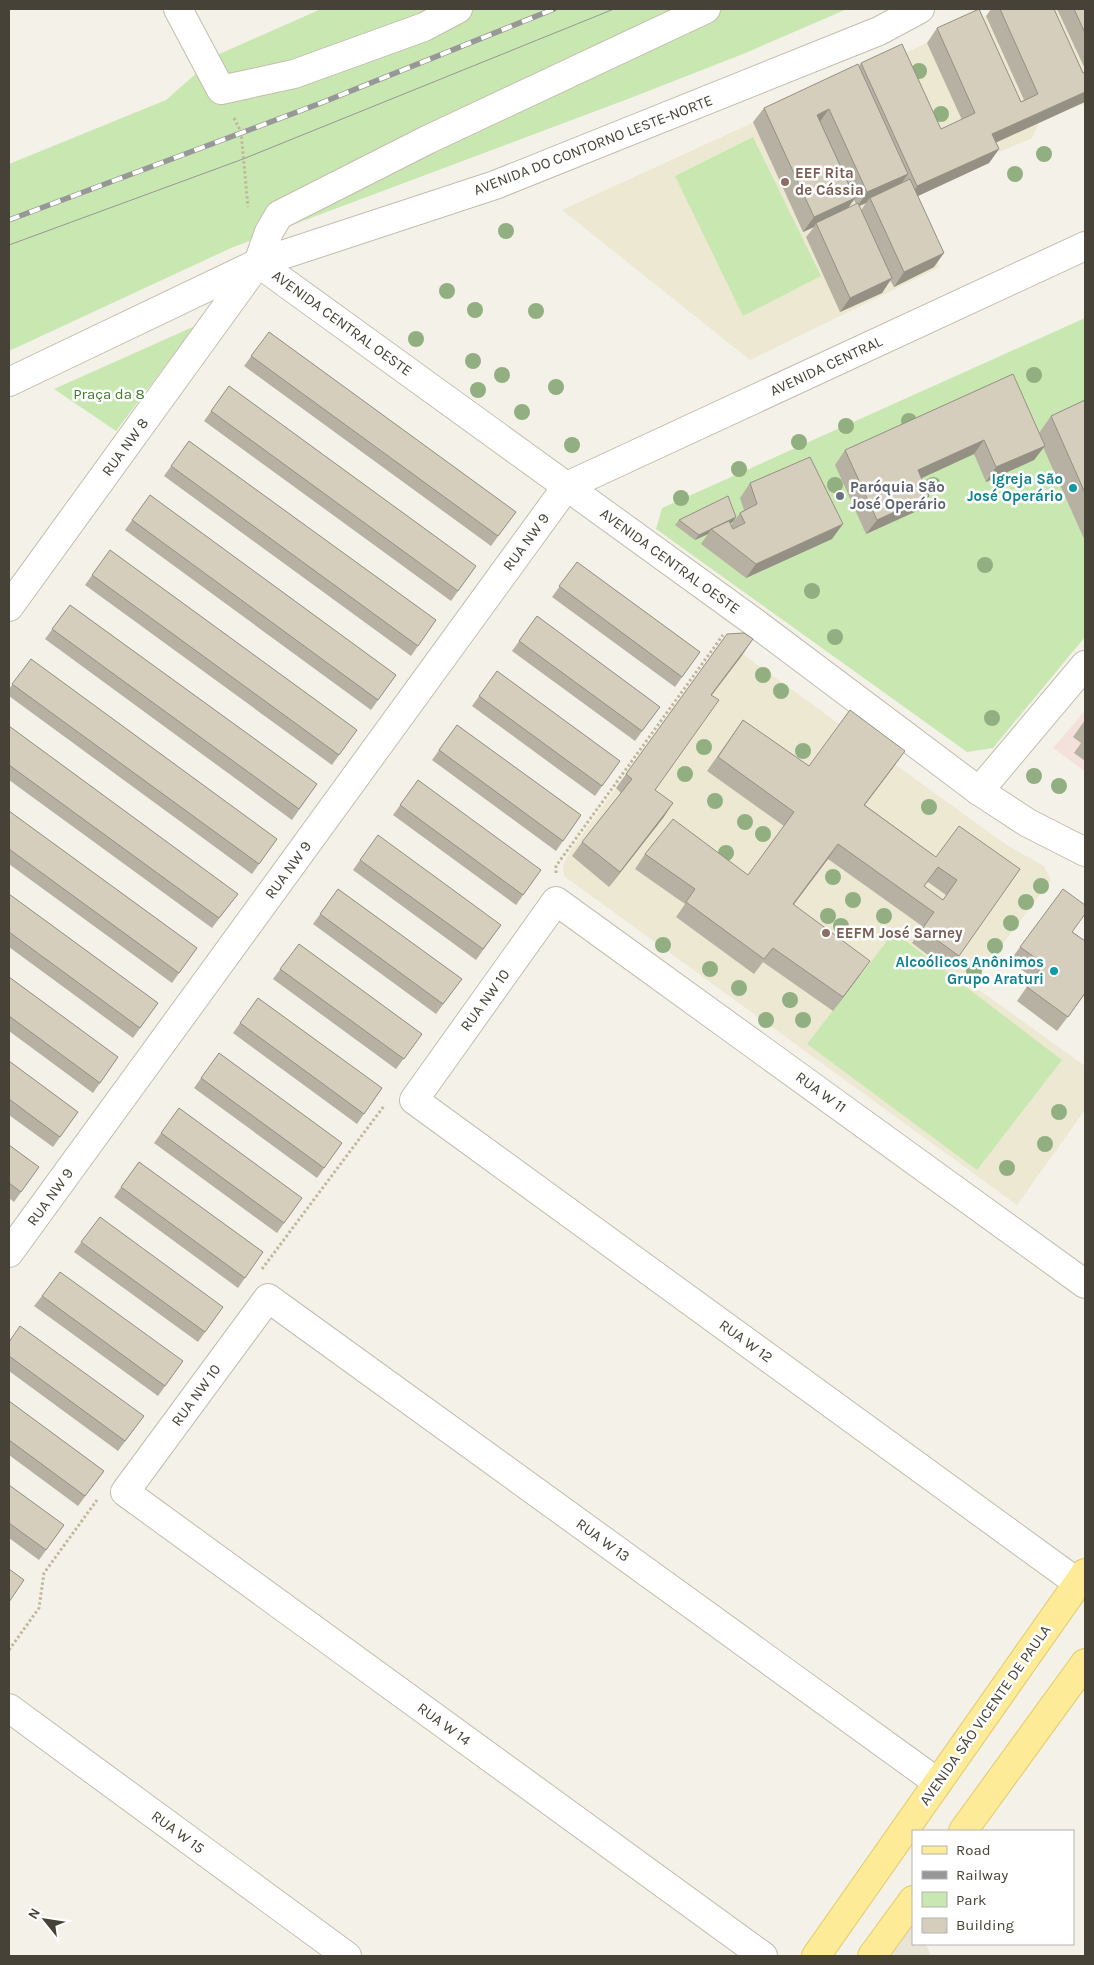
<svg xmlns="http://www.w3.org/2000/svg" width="1094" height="1965" viewBox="0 0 1094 1965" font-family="Karla,sans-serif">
<rect width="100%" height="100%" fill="#f4f1e8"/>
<path fill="#e8e4d6" d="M913 1907V1944H926L931 1956H872Z"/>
<path fill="#ede8d2" d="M1001 9H1085V106L1080 104 1039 122 1032 138 986 158 989 163 907 201 940 267 750 360 562 210Z
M717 649 740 652 1005 844 1044 866 1051 880 972 985 1085 1066V1110L1017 1205 564 876 563 865 571 850Z"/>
<path fill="#f4e1dc" d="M1085 711V771L1053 748Z"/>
<path fill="#c9e8b1" d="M321 9H847L743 54 633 97 231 248 9 351V164L166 100 217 55Z
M753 137 821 276 743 316 675 176Z
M1085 318V637L993 748 967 752 656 529 662 508Z
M195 326 116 431 54 389Z
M894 932 1062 1060 977 1170 807 1044Z"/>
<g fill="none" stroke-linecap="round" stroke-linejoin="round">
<g stroke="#c2bdad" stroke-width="30">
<path id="minor" d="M178 9 221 90 294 74 424 27 458 9
M258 263 495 185 879 31 920 9
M9 607 258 263 269 232 279 215 427 140 706 9
M979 791 1085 665
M9 1253 567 486 1085 246
M1078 1583 414 1100 556 901 1085 1284
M9 1708 347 1956
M763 1956 125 1492 268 1298 937 1782"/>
</g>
<g stroke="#c2bdad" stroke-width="30">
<path id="tertiary" d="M9 382 258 263 754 622 979 791 1028 823 1085 852"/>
</g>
<g stroke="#e3ca67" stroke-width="30">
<path id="primary" d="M963 1831 1085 1663
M816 1956 1085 1573
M872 1956 913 1900"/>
</g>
<path stroke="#c1b89c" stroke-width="3" stroke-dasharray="2.5 2.5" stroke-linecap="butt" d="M234 118 241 132 248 207
M556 873V866L723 635
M262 1269 384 1106
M9 1650 39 1608 44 1573 97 1500"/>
<use href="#minor" stroke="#fff" stroke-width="28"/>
<use href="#tertiary" stroke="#fff" stroke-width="28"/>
<use href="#primary" stroke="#fdeb98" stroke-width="28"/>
<path stroke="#979797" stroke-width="1" d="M9 245 243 159 614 9"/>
<g stroke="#979797" stroke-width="5.5">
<path id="rail" d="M9 220 321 103 554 9"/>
</g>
<use href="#rail" stroke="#fff" stroke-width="4" stroke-dasharray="11" stroke-linecap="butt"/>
</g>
<g fill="#91af80">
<circle cx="919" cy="71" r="8"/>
<circle cx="941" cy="114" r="8"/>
<circle cx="1044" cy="154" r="8"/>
<circle cx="1015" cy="174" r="8"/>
<circle cx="506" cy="231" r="8"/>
<circle cx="447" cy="291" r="8"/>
<circle cx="475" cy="310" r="8"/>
<circle cx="536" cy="311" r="8"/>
<circle cx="416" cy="339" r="8"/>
<circle cx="473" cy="361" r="8"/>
<circle cx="502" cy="375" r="8"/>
<circle cx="1034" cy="375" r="8"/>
<circle cx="556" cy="387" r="8"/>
<circle cx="478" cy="390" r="8"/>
<circle cx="522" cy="412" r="8"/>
<circle cx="909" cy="421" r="8"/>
<circle cx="846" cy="426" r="8"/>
<circle cx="799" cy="442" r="8"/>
<circle cx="572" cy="445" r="8"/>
<circle cx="739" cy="469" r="8"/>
<circle cx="835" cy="485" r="8"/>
<circle cx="933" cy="485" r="8"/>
<circle cx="681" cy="498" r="8"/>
<circle cx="985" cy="565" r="8"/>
<circle cx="812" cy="591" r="8"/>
<circle cx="835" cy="637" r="8"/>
<circle cx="763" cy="675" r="8"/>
<circle cx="781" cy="691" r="8"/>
<circle cx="992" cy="718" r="8"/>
<circle cx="704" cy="747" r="8"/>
<circle cx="803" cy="751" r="8"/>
<circle cx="685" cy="774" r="8"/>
<circle cx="1034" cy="776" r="8"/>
<circle cx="1059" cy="786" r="8"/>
<circle cx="715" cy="801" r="8"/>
<circle cx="929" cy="807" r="8"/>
<circle cx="745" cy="822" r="8"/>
<circle cx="763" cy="834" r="8"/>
<circle cx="726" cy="853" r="8"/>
<circle cx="833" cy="877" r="8"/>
<circle cx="1041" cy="886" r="8"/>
<circle cx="853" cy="900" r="8"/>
<circle cx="1026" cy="902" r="8"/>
<circle cx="828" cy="916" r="8"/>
<circle cx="884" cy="916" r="8"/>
<circle cx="1011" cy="923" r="8"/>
<circle cx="841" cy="926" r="8"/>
<circle cx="663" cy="945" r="8"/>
<circle cx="995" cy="946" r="8"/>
<circle cx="710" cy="969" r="8"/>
<circle cx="974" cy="971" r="8"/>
<circle cx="739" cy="988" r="8"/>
<circle cx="790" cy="1000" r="8"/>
<circle cx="766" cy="1020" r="8"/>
<circle cx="803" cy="1020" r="8"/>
<circle cx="1059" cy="1112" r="8"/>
<circle cx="1045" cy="1144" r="8"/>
<circle cx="1007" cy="1168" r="8"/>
</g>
<path fill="#b7b1a3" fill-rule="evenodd" d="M991 9H1054L1083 73 996 142 999 149 989 163 918 196 934 267 894 287 890 280 882 293 840 312 806 237 814 227 803 232 753 122 764 108 859 66 861 63 941 129 962 120 927 43 937 28 1021 102 1024 100 986 16ZM854 200 856 204 848 208ZM866 203 861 210 859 206Z
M1057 9H1085V69Z
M269 332 516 512 491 546 244 366Z
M229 386 476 566 451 601 204 421Z
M1085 400V541L1043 447 1034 460 986 482 974 454 921 478 929 496 919 510 866 534 835 465 845 450 1039 433 1051 416Z
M189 441 436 620 411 656 164 476Z
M750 483 832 539 746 578 701 544 708 534 695 540 675 525 679 520 736 517 733 522 730 523 731 525 740 513 744 510 740 498Z
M150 495 396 675 371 710 125 530Z
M110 550 357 730 332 765 85 585Z
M577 562 700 652 675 687 552 597Z
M70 605 317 784 292 820 45 639Z
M537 616 660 707 635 741 512 651Z
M743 654 712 695 655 790 673 803 663 818 609 887 572 856 582 842 621 793 616 788 626 774Z
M31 659 277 839 252 874 9 696V689Z
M497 671 620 761 595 796 472 706Z
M743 720 809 766 895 765 865 805 936 857 1020 869 948 970 912 943 923 927 922 926 828 859 793 904 860 975 833 1011 763 962 754 974 676 917 685 904 635 869 645 854 748 875 784 826 707 771ZM928 882 946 895 943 900 924 886Z
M1085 720V761L1074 753 1081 743 1073 737Z
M457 725 581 815 556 851 432 760Z
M9 726 238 894 212 928 9 780Z
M418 780 534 880 516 905 393 815Z
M9 811 197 948 172 983 9 864Z
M360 860 501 925 476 960 353 870Z
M338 889 462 979 436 1014 313 924Z
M9 894 158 1003 133 1038 9 947Z
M1073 932 1085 941V994L1057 1031 1017 1001 1033 978 1010 961 1020 947Z
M299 944 422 1034 396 1069 273 979Z
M9 977 118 1057 93 1093 9 1031Z
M258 998 382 1088 357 1124 233 1033Z
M219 1053 342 1143 317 1178 194 1088Z
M9 1061 78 1112 53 1147 9 1115Z
M179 1108 302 1198 277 1233 154 1143Z
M9 1145 39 1167 14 1202 9 1198Z
M139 1162 263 1252 238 1288 114 1197Z
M100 1217 216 1317 198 1342 74 1252Z
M42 1296 183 1361 158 1396 34 1306Z
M9 1342 144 1416 118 1451 9 1371Z
M9 1401 104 1471 78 1506 9 1455Z
M9 1485 64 1525 39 1560 9 1538Z"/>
<path fill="#959084" d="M1085 92V102L982 149 992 134Z
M829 109 819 123 817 115Z
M999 149 989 163 907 201 917 186Z
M908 174 898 188 870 198 866 203 857 207 867 192Z
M855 198 845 212 816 223 814 227 803 232 814 217Z
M944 253 934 267 894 287 904 272Z
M892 278 882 293 840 312 850 298Z
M984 440 974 454 907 485 918 470Z
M1045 446 1034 460 986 482 996 467Z
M929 496 919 510 866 534 877 520Z
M736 517 733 522 713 531 711 529 708 534 695 540 699 535Z
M843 524 832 539 746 578 756 564Z
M753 639 743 654 701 709 711 695Z
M905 751 895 765 854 819 864 805Z
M673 803 663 818 609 887 620 872Z
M838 844 828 859 783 919 793 904Z
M870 961 860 975 833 1011 843 997Z"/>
<path fill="#d5cebd" stroke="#959084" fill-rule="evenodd" d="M979 9 1021 102 1038 94 1000 9H1054L1083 73 1085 72V92L992 134 999 149 917 186 861 63 902 44 941 129 975 113 937 28Z
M1074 9H1085V33Z
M858 64 908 174 867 192 829 109 817 115 855 198 814 217 764 108Z
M910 179 944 253 904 272 870 198Z
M858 203 892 278 850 298 816 223Z
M269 332 516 512 498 536 251 356Z
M1013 374 1045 446 996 467 984 440 918 470 929 496 877 520 845 450Z
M229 386 476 566 458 591 211 411Z
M1085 400V493L1051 416Z
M189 441 436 620 418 646 171 466Z
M810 457 843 524 756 564 711 529 729 521 733 529 745 523 740 513 757 504 750 483Z
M150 495 396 675 378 700 132 520Z
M728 496 736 517 699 535 679 520Z
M110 550 357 730 339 755 92 575Z
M577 562 700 652 682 677 559 586Z
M70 605 317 784 299 809 52 629Z
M537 616 660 707 642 731 519 641Z
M744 633 753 639 711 695 719 700 655 790 673 803 620 872 582 842 632 779 626 774 727 634Z
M31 659 277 839 259 864 12 684Z
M497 671 620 761 602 786 479 696Z
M850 710 905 751 864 805 936 857 959 826 1020 869 959 956 922 929 934 912 932 911 838 844 793 904 870 961 843 997 773 948 764 959 686 902 695 889 645 854 673 819 748 875 794 812 718 757 743 720 809 766ZM938 867 957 880 943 900 924 886Z
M457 725 581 815 563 841 439 750Z
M9 726 238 894 219 918 9 765Z
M418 780 541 870 523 895 400 805Z
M9 811 197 948 179 973 9 849Z
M378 835 501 925 483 949 360 860Z
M338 889 462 979 443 1004 320 914Z
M1063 889 1085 905V914L1072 932 1085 941V993L1068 1017 1027 987 1044 964 1020 947Z
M9 894 158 1003 140 1028 9 932Z
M299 944 422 1034 404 1059 280 969Z
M9 977 118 1057 100 1083 9 1016Z
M258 998 382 1088 364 1114 240 1023Z
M219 1053 342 1143 324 1168 201 1078Z
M9 1061 78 1112 60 1137 9 1099Z
M179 1108 302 1198 284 1223 161 1133Z
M9 1145 39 1167 21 1192 9 1183Z
M139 1162 263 1252 245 1278 121 1187Z
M100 1217 223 1307 205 1332 81 1242Z
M60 1272 183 1361 165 1386 42 1296Z
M20 1326 144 1416 125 1441 9 1356V1342Z
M9 1401 104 1471 85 1496 9 1440Z
M9 1485 64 1525 46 1550 9 1523Z
M9 1569 24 1580 9 1602Z"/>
<g fill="#8d6e63" stroke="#fff" stroke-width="2">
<circle cx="785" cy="182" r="5"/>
<circle cx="826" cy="933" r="5"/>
</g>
<g fill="#0f9aa8" stroke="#fff" stroke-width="2">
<circle cx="1073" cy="488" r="5"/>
<circle cx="1054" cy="971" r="5"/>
</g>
<circle fill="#6b7280" stroke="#fff" stroke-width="2" cx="840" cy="496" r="5"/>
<g text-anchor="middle" stroke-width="5" stroke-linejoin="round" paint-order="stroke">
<g font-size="15" fill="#474237" stroke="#fff">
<text transform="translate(593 145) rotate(-21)" y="5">AVENIDA DO CONTORNO LESTE-NORTE</text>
<text transform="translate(342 323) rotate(36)" y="5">AVENIDA CENTRAL OESTE</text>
<text transform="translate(826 366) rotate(-25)" y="5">AVENIDA CENTRAL</text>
<text transform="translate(125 447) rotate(-54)" y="5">RUA NW 8</text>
<text transform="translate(526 542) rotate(-54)" y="5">RUA NW 9</text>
<text transform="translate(670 561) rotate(36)" y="5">AVENIDA CENTRAL OESTE</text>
<text transform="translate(288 870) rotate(-54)" y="5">RUA NW 9</text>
<text transform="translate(485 1000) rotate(-54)" y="5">RUA NW 10</text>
<text transform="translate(821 1092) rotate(36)" y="5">RUA W 11</text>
<text transform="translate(50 1197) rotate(-54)" y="5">RUA NW 9</text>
<text transform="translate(746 1341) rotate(36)" y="5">RUA W 12</text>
<text transform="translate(196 1395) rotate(-54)" y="5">RUA NW 10</text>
<text transform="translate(603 1540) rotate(36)" y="5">RUA W 13</text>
<text transform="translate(985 1715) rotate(-55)" y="5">AVENIDA SÃO VICENTE DE PAULA</text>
<text transform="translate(444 1724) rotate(36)" y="5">RUA W 14</text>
<text transform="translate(178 1832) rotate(36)" y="5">RUA W 15</text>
</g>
<g font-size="15" font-weight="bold" fill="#785e54" stroke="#fff" text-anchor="start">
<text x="795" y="178">EEF Rita<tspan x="795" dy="17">de Cássia</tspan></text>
<text x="836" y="938">EEFM José Sarney</text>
</g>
<g font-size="15" fill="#40792a" stroke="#fff">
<text x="109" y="399">Praça da 8</text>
</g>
<g font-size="15" font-weight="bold" fill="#0d838f" stroke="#fff" text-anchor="end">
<text x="1063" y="484">Igreja São<tspan x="1063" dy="17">José Operário</tspan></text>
<text x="1044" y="967">Alcoólicos Anônimos<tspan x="1044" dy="17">Grupo Araturi</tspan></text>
</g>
<g font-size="15" font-weight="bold" fill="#5b616d" stroke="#fff" text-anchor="start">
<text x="850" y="492">Paróquia São<tspan x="850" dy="17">José Operário</tspan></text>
</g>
</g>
<rect width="1094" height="1965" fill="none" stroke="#474237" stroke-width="20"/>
<rect x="912" y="1830" width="162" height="115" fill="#ffffff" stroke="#b5b3af"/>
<rect x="922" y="1846" width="25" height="8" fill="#fdeb98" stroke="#b5b3af"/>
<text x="956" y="1855" font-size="15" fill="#474237">Road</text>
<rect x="922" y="1871" width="25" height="8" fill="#979797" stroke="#b5b3af"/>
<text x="956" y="1880" font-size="15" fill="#474237">Railway</text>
<rect x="922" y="1892" width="25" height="15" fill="#c9e8b1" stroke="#b5b3af"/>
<text x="956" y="1905" font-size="15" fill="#474237">Park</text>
<rect x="922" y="1918" width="25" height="15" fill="#d5cebd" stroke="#b5b3af"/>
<text x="956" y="1930" font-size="15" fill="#474237">Building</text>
<g transform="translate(45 1920) rotate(300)" stroke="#ffffff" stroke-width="4" paint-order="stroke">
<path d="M0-4L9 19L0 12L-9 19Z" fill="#474237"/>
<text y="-8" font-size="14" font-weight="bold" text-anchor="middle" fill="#474237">N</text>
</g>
</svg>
